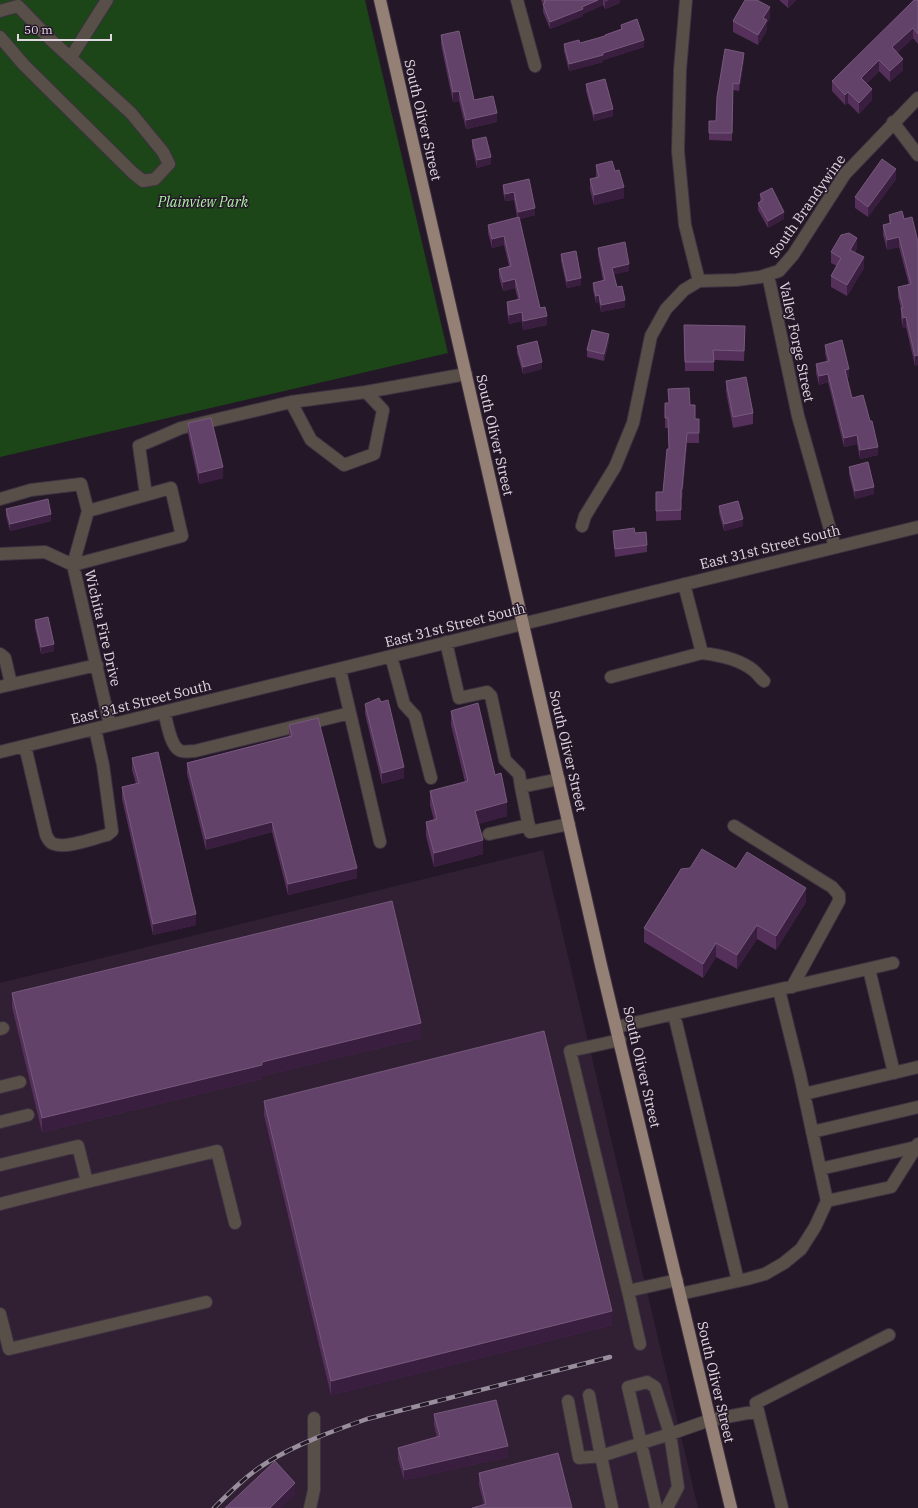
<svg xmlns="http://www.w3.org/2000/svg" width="918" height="1508" viewBox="0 0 918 1508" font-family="'IBM Plex Serif',serif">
<rect width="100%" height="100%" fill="#241727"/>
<path fill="#312034" d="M543 850 698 1508H0V983Z"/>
<path fill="#1c4518" d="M0 0H365L448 353 0 457Z"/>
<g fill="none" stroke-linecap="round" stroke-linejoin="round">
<g stroke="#3e3241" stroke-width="14">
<path id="minor" d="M517 0 535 66
M686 0 680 70 678 151 685 225 699 281
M0 11 18 6 51 40 131 113 163 152 169 164 155 179 143 181 132 172 24 65 0 37
M71 57 107 0
M893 122 918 155
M768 275 798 416 835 547
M291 402 366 392
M171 488 182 536 73 565 88 511Z
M146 495 139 446 181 428 291 402 311 440 344 465 374 454 383 410 366 392 466 374
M0 499 31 490 81 484 88 511
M582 526 585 516 615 467 633 423 651 336 666 309 684 290 699 281 736 280 760 277 779 271 793 255 845 174 918 98
M0 554 45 552 73 565 110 725
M446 642 459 698 487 692 491 696 505 760 519 774 521 787 530 832 569 824
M702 653C719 655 739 659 753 670 757 673 760 678 764 681
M0 654 5 658 11 684
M391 656 404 704 415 716 431 778
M340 670 380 842
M611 677 702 653 684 584
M0 687 97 665
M164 712C167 721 170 745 179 750 183 753 190 751 195 751L350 713
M25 746 46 835C48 839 50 843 54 844 66 849 94 838 107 835L112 831 103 765 95 729
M0 752 918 527
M521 787 559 779
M734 826 832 887 839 895V901L792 987
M489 834 529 825
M869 969 894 1073
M674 1014 738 1281
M617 1027 893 963
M0 1029 3 1028
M620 1040 570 1051 628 1291 677 1280
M0 1087 20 1082
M804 1094 918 1067
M0 1122 28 1115
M812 1132 918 1107
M0 1165 78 1146 87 1182 0 1204
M820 1169 916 1147
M87 1182 217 1151 235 1223
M827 1201 891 1187 918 1144
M628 1291 640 1344
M680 1294 747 1279 765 1274 784 1263 801 1249 815 1227 827 1201 800 1075 779 990
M0 1314 9 1349 206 1302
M589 1395 601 1456 670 1434 678 1487 667 1508
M568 1401 579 1458 601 1456 612 1508
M310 1508 314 1490V1418
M656 1508 628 1387 647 1382 655 1387 670 1434 710 1420 758 1411
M782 1508 756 1403 889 1335"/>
</g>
<g stroke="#3e3241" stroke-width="14">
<path id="major" d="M380 0 601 965 731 1508"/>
</g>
<use href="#minor" stroke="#584f49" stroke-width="12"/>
<use href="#major" stroke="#948075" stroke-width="12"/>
<g stroke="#998f9c" stroke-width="4.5">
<path id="rail" d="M214 1508C230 1492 248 1474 268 1462 299 1443 333 1431 367 1419L610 1357"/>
</g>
<use href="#rail" stroke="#241727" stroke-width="3" stroke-dasharray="9" stroke-linecap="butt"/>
</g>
<path fill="#54305b" d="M541 0H620V3L605 9 603 5 583 14V16L550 29 543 12V5Z
M779 0H796L788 8Z
M918 1V44L913 38 897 53 903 70 890 82 879 71 867 83 872 100 859 114 848 103 845 105 832 91V81Z
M770 18 767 23V30L758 45 733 32V21Z
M621 25 644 47 603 60V62L569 71 564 51V44L580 43 605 36V35L621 29Z
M441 35 474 100 497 122 466 129 459 101 453 102 441 45Z
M725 49 744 60 739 91 733 90 732 141 709 140V121H716Z
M586 84 613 116 594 121 586 91Z
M472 140 491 164 477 168 472 147Z
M596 165 615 171 624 198 594 205 590 190V179L596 177Z
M529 179 535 215 519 219 540 308 547 325 523 330 522 321 509 324 507 311V302L518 300 515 288 503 291 499 277V269L509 266 504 245 492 248 488 233V225L517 217 514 200 505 201 503 192V185Z
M896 179 868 217 855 208V197Z
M760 194 784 219 768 228 758 210V203L760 202Z
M889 215 904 219 918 242V365L915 366 906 327 903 328 901 318V309L898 297V287L909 285 899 247 887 250 883 235V225L889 224Z
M598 248 629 271 614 274 617 287 625 307 601 312 599 302 596 303 593 290V283L603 281 598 255Z
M857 248 855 252 864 268 847 296 831 287V276L837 266 831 263V252Z
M561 254 581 285 567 288 561 261Z
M684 325 745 336 744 361 714 360V371H685Z
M609 341 604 361 587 357V350Z
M825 345 849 377 847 378 852 398 878 455 860 459 857 444 844 447 828 382 819 385 816 373V364L827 362 825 353Z
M517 346 542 369 523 374 517 353Z
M726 381 753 413V424L733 428 726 392Z
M690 405 695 419H699V443H687L682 499H681V520L656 521V492H663L669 449 668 428H665V413Z
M188 423 223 478 199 484 188 434Z
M849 467 874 494 855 499 849 474Z
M719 506 743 526 724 531 719 513Z
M6 509 51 521 10 531 6 516Z
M613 531 635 533 647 545V552L615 557 613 538Z
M35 620 54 651 41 654 35 628Z
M365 704 404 778 382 784 365 714Z
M451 711 495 775 507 816 478 824 483 854 434 867 426 836V822L434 820 430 805V791L465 782 451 725Z
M289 725 357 878 288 895 272 832 206 850 187 774V763L289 736Z
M132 758 196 925 153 935 122 799V787L136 784 132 770Z
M736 869 806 902 776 950 757 939 737 969 716 957 703 978 644 942V928Z
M12 993 421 1038 262 1076V1079L42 1132 12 1007Z
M264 1101 612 1325 331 1395 264 1115Z
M434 1414 508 1457 404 1480 398 1459V1448L437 1437 434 1425Z
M479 1473 572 1508 484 1505 479 1485Z"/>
<path fill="#3a1e40" d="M598 0H603V5L583 14V16L550 29V22L582 7Z
M609 0H620V3L605 9V2Z
M789 0H796L788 8V1Z
M770 7V18L767 23V30L758 45V35L763 18Z
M913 28V38L892 58V47Z
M644 40V47L603 60V62L569 71V64Z
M744 53V60L739 91V84Z
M903 59V70L890 82V71Z
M879 60V71L861 89V78Z
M872 89V100L859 114V103Z
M459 91V101L453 102V92Z
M848 92V103L845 105V95Z
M613 109V116L594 121V114Z
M497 113V122L466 129V120Z
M491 157V164L477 168V160Z
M896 169V179L868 217V207Z
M624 187V198L594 205V195Z
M514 192V200L505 201V194Z
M535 208V215L518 219V212Z
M784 212V219L768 228V221Z
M504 236V245L492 248V239Z
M899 237V247L887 250V240Z
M857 238V248L850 260V250Z
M864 257V268L847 296V285Z
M629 264V271L612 275V268Z
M581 278V285L567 288V281Z
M515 279V288L503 291V282Z
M599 295V302L596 303V296Z
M625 300V307L601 312V305Z
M522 312V321L509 324V315Z
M547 316V325L523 330V321Z
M906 317V327L903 328V318Z
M609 334V341L604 361V354Z
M918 355V365L915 366V356Z
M542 362V369L523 374V367Z
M849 369V377L845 378V370Z
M828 374V382L819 385V376Z
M687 433V443L682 499V489Z
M857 435V444L844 447V438Z
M878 447V455L860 459V450Z
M223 467V478L199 484V473Z
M874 487V494L855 499V491Z
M51 514V521L10 531V524Z
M743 519V526L724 531V524Z
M54 644V651L41 654V647Z
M404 767V778L382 784V773Z
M507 802V816L475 825V811Z
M272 822V832L206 850V839Z
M483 840V854L434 867V853Z
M357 868V878L288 895V884Z
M806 888V902L776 950V936Z
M196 914V925L153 935V924Z
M757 925V939L737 969V955Z
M716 943V957L703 978V964Z
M421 1023V1038L262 1076V1079L42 1132V1118L262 1062Z
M612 1311V1325L331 1395V1381Z
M508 1446V1457L404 1480V1470Z
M295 1483V1494L281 1508H270Z"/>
<path fill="#63426a" stroke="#76597c" d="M544 0H598L582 7 583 9 550 22 543 4 545 3Z
M745 0H757L770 7 763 18 767 20 758 35 733 21Z
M914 0H917L918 1V34L913 28 892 47 903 59 890 71 879 60 861 78 872 89 859 103 848 92 845 95 832 81Z
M637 19 644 40 603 53V55L569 64 564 44 579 40 580 43 605 36V35L622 29 621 25Z
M459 31 474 100 493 96 497 113 466 120 459 91 453 92 441 35Z
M725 49 744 53 739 84 733 83 732 133H709V121H716L717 97Z
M605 79 613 109 594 114 586 84Z
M486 137 491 157 477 160 472 140Z
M882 159 896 169 868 207 855 197Z
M612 161 615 171 619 170 624 187 594 195 590 179 599 177 596 165Z
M529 179 535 208 518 212 514 192 505 194 503 185Z
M772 188 784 212 768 221 758 203 763 200 760 194Z
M902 211 904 219 912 217 918 242V355L915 356 906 317 903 318 901 308H903L898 287 911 284 899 237 887 240 883 225 891 223 889 215Z
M519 217 540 308 545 307 547 316 523 321 522 312 509 315 507 302 520 299 515 279 503 282 499 269 511 266 504 236 492 239 488 225Z
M849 233 857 238 850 250 864 257 847 285 831 276 841 258 831 252 841 235Z
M625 242 629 264 612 268 617 287 622 286 625 300 601 305 599 295 596 296 593 283 605 280 598 248Z
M576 251 581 278 567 281 561 254Z
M684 325 745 326 744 351 713 350 714 362H685Z
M592 330 609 334 604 354 587 350Z
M842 340 849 369 845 370 852 398 863 395 870 421H872L878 447 860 450 857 435 844 438 828 374 819 376 816 364 829 361 825 345Z
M537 341 542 362 523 367 517 346Z
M746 377 753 413 733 417 726 381Z
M689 388 690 405H695V419H699V433H687L682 489H681V510L656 511V492H663L667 449H669L668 418H665V403H669L668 389Z
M211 418 223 467 199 473 188 423Z
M868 462 874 487 855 491 849 467Z
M48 499 51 514 10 524 6 509Z
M738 501 743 519 724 524 719 506Z
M634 528 635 533 646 532 647 545 615 549 613 531Z
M48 617 54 644 41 647 35 620Z
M379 698 381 702 388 700 404 767 382 773 365 704Z
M478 703 495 775 501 773 507 802 475 811 483 840 434 853 426 822 437 819 430 791 468 781 451 711Z
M318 718 357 868 288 884 272 822 206 839 187 763 292 736 289 725Z
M158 752 196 914 153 924 122 787 139 783 132 758Z
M702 849 736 869 747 852 806 888 776 936 757 925 737 955 716 943 703 964 644 928 681 869 690 868Z
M392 901 421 1023 262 1062V1065L42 1118 12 993Z
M544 1031 612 1311 331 1381 264 1101Z
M496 1400 508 1446 404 1470 398 1448 440 1436 434 1414Z
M558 1453 572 1508H472L486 1504 479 1473Z
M275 1461 295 1483 270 1508H225Z"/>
<g text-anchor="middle" stroke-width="3" stroke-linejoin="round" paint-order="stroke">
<g font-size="14" fill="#e0d7e2" stroke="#241727">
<text transform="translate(423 120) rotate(77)" y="5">South Oliver Street</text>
<text transform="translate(807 206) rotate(-55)" y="5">South Brandywine</text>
<text transform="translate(797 342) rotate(78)" y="5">Valley Forge Street</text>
<text transform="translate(495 435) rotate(77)" y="5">South Oliver Street</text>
<text transform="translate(770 547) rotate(-14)" y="5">East 31st Street South</text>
<text transform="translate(455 625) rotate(-14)" y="5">East 31st Street South</text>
<text transform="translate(103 628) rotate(77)" y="5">Wichita Fire Drive</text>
<text transform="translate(141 702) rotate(-14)" y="5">East 31st Street South</text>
<text transform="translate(568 751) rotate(77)" y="5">South Oliver Street</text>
<text transform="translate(642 1067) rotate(77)" y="5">South Oliver Street</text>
<text transform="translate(716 1382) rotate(77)" y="5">South Oliver Street</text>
</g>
<g font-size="14" font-style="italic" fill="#aef1a7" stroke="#241727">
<text x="203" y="207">Plainview Park</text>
</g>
</g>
<path d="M18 34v6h93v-6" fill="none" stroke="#e0d7e2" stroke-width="2"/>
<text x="24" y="34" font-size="12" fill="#e0d7e2" stroke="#241727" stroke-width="3" paint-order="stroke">50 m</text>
</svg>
